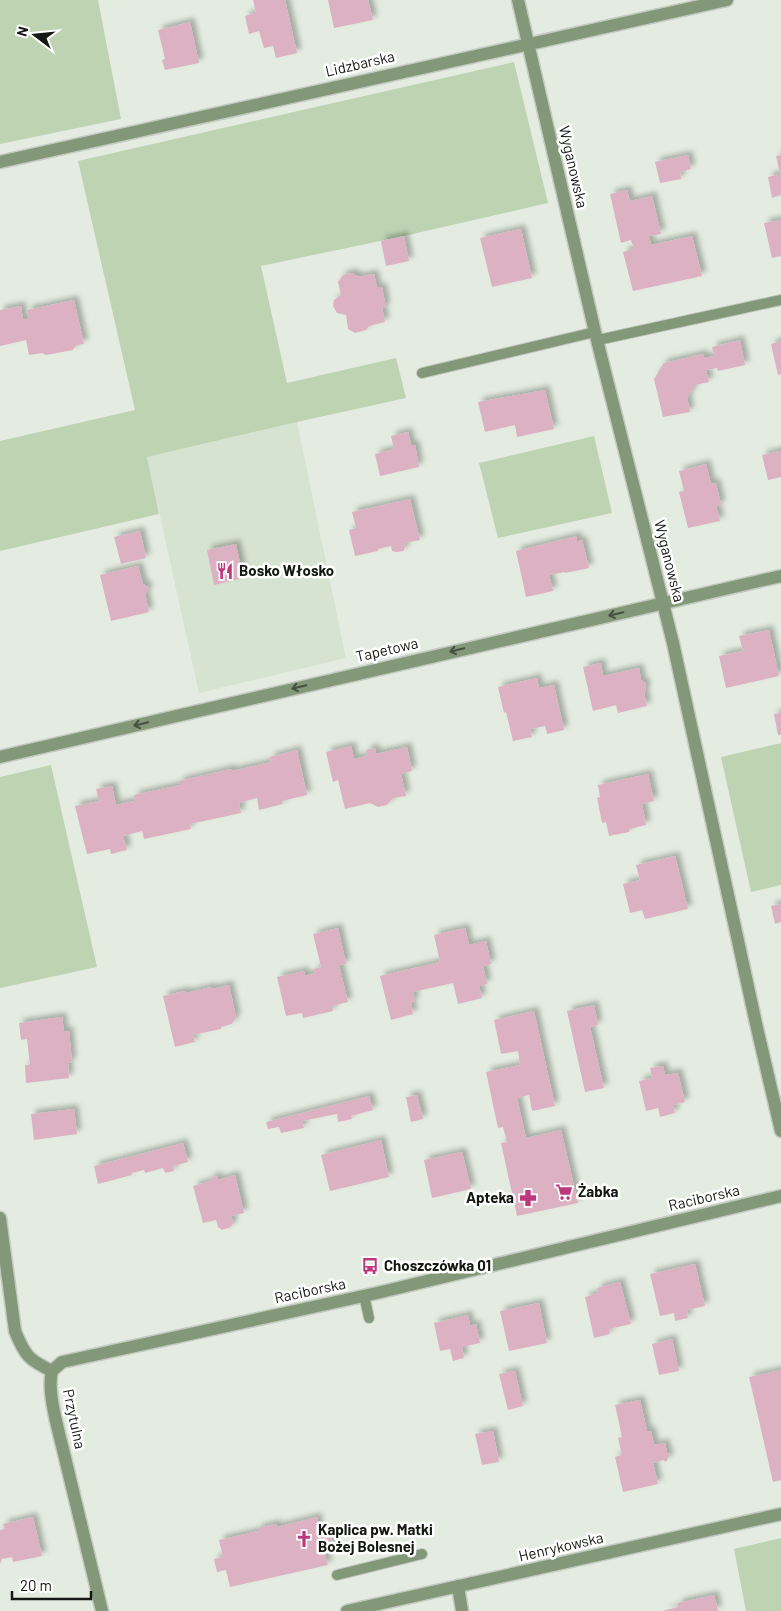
<svg xmlns="http://www.w3.org/2000/svg" width="781" height="1611" viewBox="0 0 781 1611" font-family="Barlow,sans-serif">
<defs>
<filter id="shadow"><feDropShadow dx="4.5" dy="-4.5" stdDeviation="2.5" flood-color="#0004"/></filter>
</defs>
<rect width="100%" height="100%" fill="#e4ece1"/>
<path fill="#d6e3d1" d="M297 422 346 658 199 693 147 457Z"/>
<path fill="#bdd3b2" d="M0 0H98L121 119 0 144Z
M514 62 548 203 404 236 261 266 287 383 396 358 406 398 297 422 147 457 159 514 0 551V441L135 410 78 161Z
M594 436 612 513 498 538 479 463Z
M781 743V885L751 892 721 757Z
M51 765 97 967 0 988V777Z
M781 1538V1611H746L734 1549Z"/>
<path fill="#dcb2c3" filter="url(#shadow)" d="M253 0H285L297 53 276 58 273 46 264 48 259 31 249 34 245 16 256 13Z
M328 0H368L373 20 334 28Z
M190 22 199 63 165 70 162 60 165 59 158 30Z
M688 155 691 169 680 172 681 179 660 183 655 162Z
M781 155V195L772 198 768 177 780 174 776 156Z
M627 190 630 201 652 196 661 234 649 236 651 245 692 236 702 276 633 291 623 252 634 249 631 240 621 243 610 194Z
M781 220V256L772 258 764 223Z
M521 229 532 278 492 287 480 238Z
M404 236 409 261 386 266 381 241Z
M352 273 358 277 374 274 377 288 382 287 386 308H382L385 322 369 326 366 330 355 333 348 329 346 315 337 313 333 306 334 300 341 295 338 282 343 275Z
M74 300 84 344 76 345 73 350 46 355 42 353 29 355 26 340 0 346V310L21 306 23 320 29 318 27 310Z
M740 340 745 365 718 371 717 368 706 370 709 382 695 385 687 398 690 412 663 417 654 379 664 363 703 354 704 358 714 356 712 347Z
M781 341V374L778 375 771 344Z
M545 390 554 429 517 437 515 425 485 432 478 402Z
M408 432 411 445H415L419 467 380 476 375 454 394 449 391 436Z
M781 451V477L768 480 762 455Z
M706 464 711 484 716 483 721 505 716 506 720 521 688 528 679 492 684 491 679 471Z
M410 499 420 540 404 543 405 548 403 551 396 552 392 551 391 546 378 549V551L355 556 349 530 356 528 352 512Z
M140 531 146 558 121 564 114 537Z
M577 536V542L582 540 589 568 565 573V572L549 575 553 591 526 597 516 551Z
M236 544 243 578 214 585 207 550Z
M138 566 143 584 149 588 145 594 149 612 111 621 100 575Z
M769 630 779 676 726 688 719 656 743 651 739 636Z
M601 663 603 676 639 668 641 680 645 683 646 689 644 693 647 706 618 713 616 705 593 711 583 667Z
M537 678 539 688 554 685 564 730 547 734 545 726 530 729 532 737 513 741 506 712 504 713 498 687Z
M781 713V735H778L774 714Z
M351 746 354 759 367 756 366 750 375 748 376 754 407 747 412 771 401 774 406 796 393 798 387 805 378 807 370 803 345 809 338 780 333 782 326 752Z
M297 750 307 795 282 801 283 804 259 810 257 798 239 803 241 813 190 824 191 829 144 839 142 831 123 836 127 850 111 854 110 849 87 854 75 806 99 801 96 789 112 786 116 805 135 801 134 795 180 785 179 781 231 769 232 771 271 762 270 757Z
M648 774 654 801 642 804 646 825 629 829V832L609 836 606 822 602 823 597 798 600 797 598 785Z
M675 856 688 909 645 919 642 910 630 913 623 884 640 880 636 865Z
M781 904V922L775 924 771 906Z
M338 928 346 964 339 965 348 1002 332 1006 333 1011 303 1018 302 1013 286 1016 277 977 304 971 305 976 315 973 314 969 321 967 313 934Z
M465 928 469 945 486 941 491 964 483 966 487 984 479 986 482 998 458 1004 453 983 413 992 415 1001 411 1002 413 1014 391 1020 380 976 440 962 434 935Z
M229 985 236 1017 232 1024 221 1027V1029L193 1035 195 1042 175 1047 163 996 185 991 186 993 211 987 212 989Z
M594 1005 598 1025 590 1027 604 1088 585 1092 567 1011Z
M534 1011 555 1106 532 1111 529 1095 517 1098 526 1138 561 1130 578 1203 517 1216 501 1143 507 1142 503 1127 498 1128 486 1072 520 1065 518 1051 501 1054 494 1020Z
M62 1017 64 1032 69 1031 72 1062 68 1063 69 1078 26 1083 25 1065H30L27 1039 21 1040 19 1023Z
M663 1066 665 1075 678 1073 685 1102 673 1105 675 1113 660 1117 658 1108 646 1111 639 1081 652 1078 650 1068Z
M417 1095 423 1119 411 1122 406 1097Z
M369 1096 373 1110 351 1116 352 1119 338 1122 337 1114 302 1121 304 1128 281 1133 279 1127 268 1129 266 1122Z
M74 1109 77 1134 34 1140 31 1114Z
M381 1140 389 1177 330 1191 321 1155Z
M183 1143 188 1162 173 1166 174 1171 165 1173 163 1168 145 1173 144 1170 131 1173 132 1175 98 1184 94 1166Z
M462 1152 471 1189 432 1198 424 1160Z
M235 1175 244 1213 231 1216 233 1223 231 1227 222 1230 218 1227 216 1220 203 1223 193 1186 211 1181 210 1178 217 1176 218 1180Z
M695 1264 705 1306 687 1310 688 1318 675 1321 674 1313 660 1316 650 1274Z
M620 1282 631 1324 609 1329 610 1334 594 1338 585 1297 598 1293 597 1288Z
M539 1303 547 1343 509 1351 500 1311Z
M468 1315 470 1326 476 1324 480 1343 462 1347 464 1358 453 1361 450 1349 440 1351 434 1323Z
M672 1339 679 1371 659 1375 652 1344Z
M781 1370V1480L773 1482 749 1377Z
M515 1371 523 1406 508 1410 499 1374Z
M640 1400 647 1431H651L654 1445 665 1443 667 1453 670 1454 666 1462 663 1460 653 1463 658 1484 623 1492 615 1457 622 1455 618 1438 622 1437 615 1405Z
M493 1431 499 1462 482 1465 475 1434Z
M33 1517 42 1556 13 1562 12 1557 2 1559 0 1564V1530L5 1529 3 1524Z
M317 1517 320 1535 330 1532 333 1546 323 1548 328 1565 230 1587 226 1570 217 1572 214 1559 223 1557 219 1540 259 1531 258 1528 276 1524 277 1527Z
M714 1595 718 1611H662L678 1607V1603Z"/>
<g fill="none" stroke-linecap="round" stroke-linejoin="round">
<g stroke="#c3cac0" stroke-width="12">
<path id="service" d="M598 340 781 300
M422 373 595 332
M364 1295 369 1318
M337 1575 422 1554"/>
</g>
<g stroke="#c3cac0" stroke-width="15">
<path id="minor" d="M518 0 595 332 673 643 757 1028 781 1131
M0 162 727 0
M0 757 781 576
M0 1218 15 1331C25 1356 29 1360 52 1371
M52 1371 62 1362 76 1359 377 1293 781 1196
M52 1371C46 1393 61 1439 66 1462 78 1511 90 1561 102 1611
M458 1586 462 1611
M347 1611 781 1514"/>
</g>
<use href="#service" stroke="#839879" stroke-width="10"/>
<use href="#minor" stroke="#839879" stroke-width="12"/>
</g>
<defs><path id="oneway-shaft" d="M-6 0H5M1.5-3L5.5 0L1.5 3" fill="none" stroke-width="1.6" stroke-linecap="round" stroke-linejoin="round" transform="scale(1.25)"/></defs>
<g stroke="#465141">
<use href="#oneway-shaft" transform="translate(616 614) rotate(167)"/>
<use href="#oneway-shaft" transform="translate(457 650) rotate(167)"/>
<use href="#oneway-shaft" transform="translate(299 687) rotate(167)"/>
<use href="#oneway-shaft" transform="translate(141 724) rotate(167)"/>
</g>
<defs>
<g id="restaurant-bare" transform="scale(1.35)"><path d="M-5-6h1v4h1v-4h1v4h1v-4h1v5L-1.5 .5V6h-2V.5L-5-1ZM5-6V6H3V1.5H1.5Q1.5-4 5-6Z" fill="#bd397e" stroke="#fff" stroke-width="2.5" paint-order="stroke"/></g>
<g id="supermarket-bare" transform="scale(1.35)"><path d="M-6-5.5h2.5l.6 2H6L4.5 2H-2.5L-4.4-4H-6ZM-1.5 3.2a1.3 1.3 0 1 0 .1 0ZM3 3.2a1.3 1.3 0 1 0 .1 0Z" fill="#bd397e" stroke="#fff" stroke-width="2.5" paint-order="stroke"/></g>
<g id="pharmacy-bare" transform="scale(1.35)"><path d="M-2-6h4v4h4v4h-4v4h-4v-4h-4v-4h4Z" fill="#bd397e" stroke="#fff" stroke-width="2.5" paint-order="stroke"/></g>
<g id="bus-bare" transform="scale(1.35)"><path d="M-5-6H5V4H4V6H2V4H-2V6H-4V4H-5ZM-3.5-4V0h7V-4ZM-3.5 1.2v1.5H-2V1.2ZM2 1.2v1.5H3.5V1.2Z" fill="#bd397e" stroke="#fff" stroke-width="2.5" paint-order="stroke"/></g>
<g id="church-bare" transform="scale(1.35)"><path d="M-1.2-6h2.4v3.5h3.3v2.4h-3.3V6h-2.4V-.1h-3.3v-2.4h3.3Z" fill="#bd397e" stroke="#fff" stroke-width="2.5" paint-order="stroke"/></g>
</defs>
<g fill-rule="evenodd">
<use href="#restaurant-bare" x="225" y="571"/>
<use href="#supermarket-bare" x="564" y="1192"/>
<use href="#pharmacy-bare" x="528" y="1198"/>
<use href="#bus-bare" x="370" y="1266"/>
<use href="#church-bare" x="304" y="1539"/>
</g>
<g text-anchor="middle" stroke-width="5" stroke-linejoin="round" paint-order="stroke">
<g font-size="15" fill="#141713" stroke="#fff">
<text transform="translate(360 64) rotate(-13)" y="5">Lidzbarska</text>
<text transform="translate(573 167) rotate(77)" y="5">Wyganowska</text>
<text transform="translate(669 561) rotate(76)" y="5">Wyganowska</text>
<text transform="translate(387 650) rotate(-13)" y="5">Tapetowa</text>
<text transform="translate(704 1198) rotate(-13)" y="5">Raciborska</text>
<text transform="translate(310 1291) rotate(-12)" y="5">Raciborska</text>
<text transform="translate(74 1419) rotate(78)" y="5">Przytulna</text>
<text transform="translate(561 1547) rotate(-13)" y="5">Henrykowska</text>
</g>
<g font-size="15" font-weight="bold" fill="#141713" stroke="#fff" text-anchor="start">
<text x="239" y="576">Bosko Włosko</text>
<text x="578" y="1197">Żabka</text>
<text x="514" y="1203" text-anchor="end">Apteka</text>
<text x="384" y="1271">Choszczówka 01</text>
<text x="318" y="1535">Kaplica pw. Matki<tspan x="318" dy="17">Bożej Bolesnej</tspan></text>
</g>
</g>
<g transform="translate(35 35) rotate(286)" stroke="#ffffff" stroke-width="4" paint-order="stroke">
<path d="M0-4L9 19L0 12L-9 19Z" fill="#141713"/>
<text y="-8" font-size="14" font-weight="bold" text-anchor="middle" fill="#141713">N</text>
</g>
<path d="M12 1591v8h79v-8" fill="none" stroke="#141713" stroke-width="2.5"/>
<text x="20" y="1591" font-size="15" fill="#141713" stroke="#ffffff" stroke-width="4" paint-order="stroke">20 m</text>
</svg>
